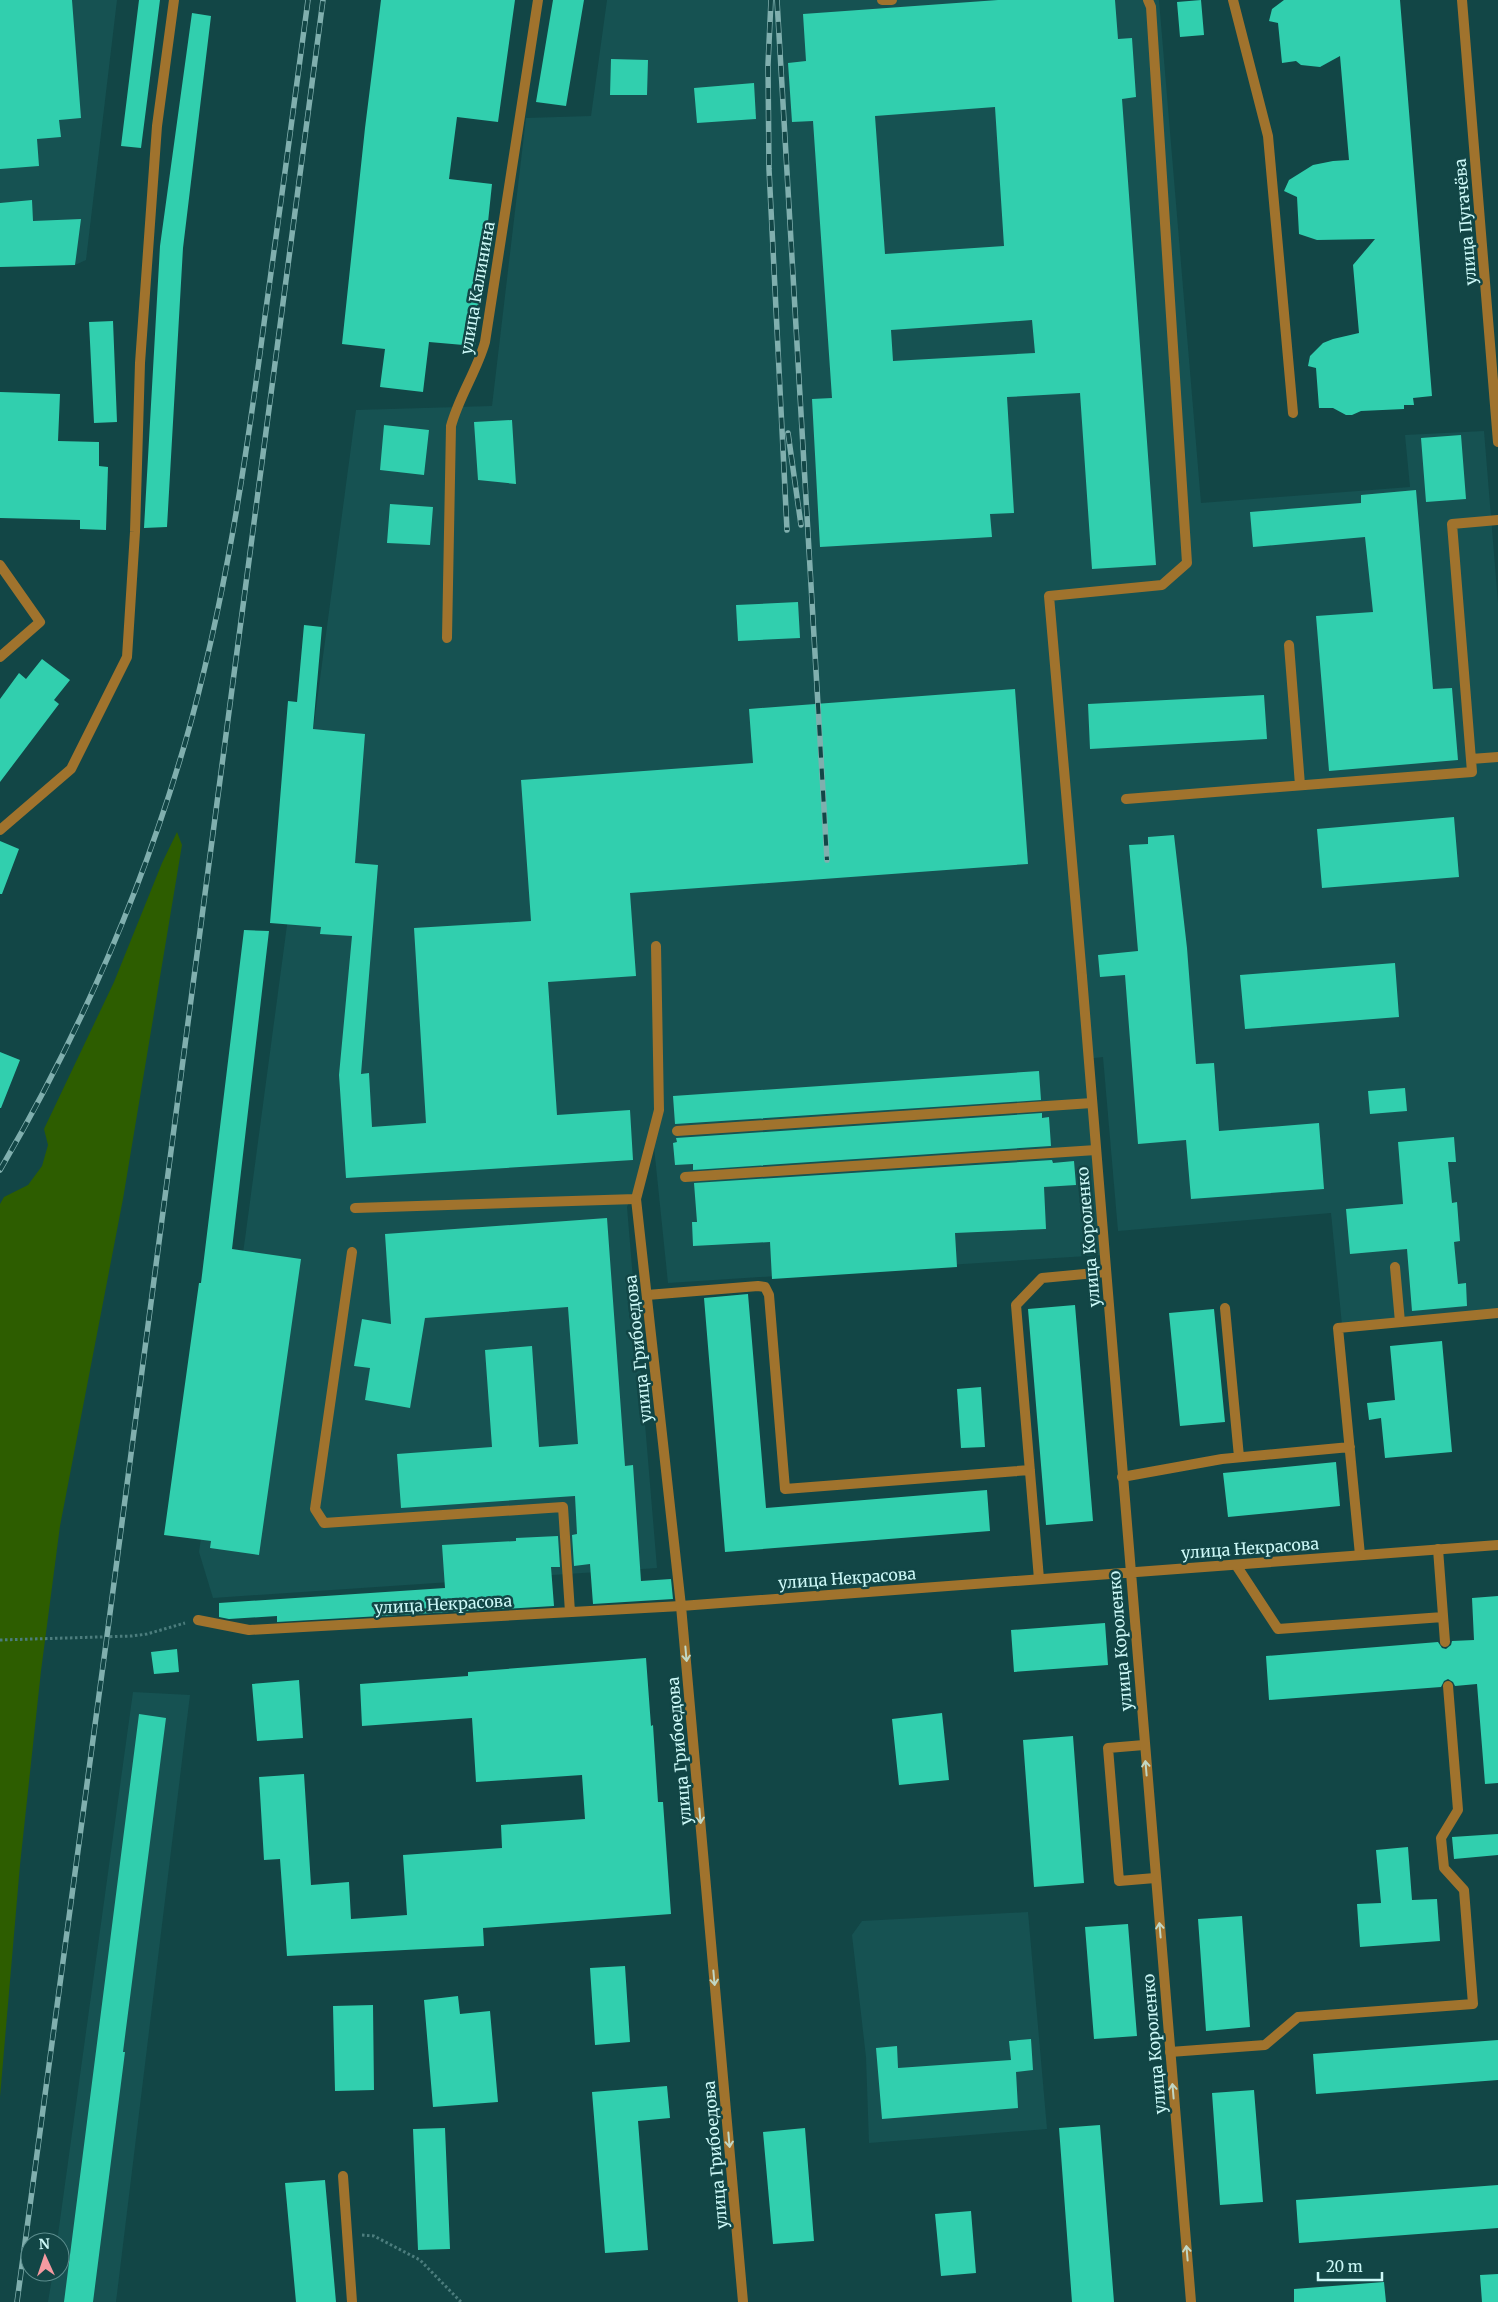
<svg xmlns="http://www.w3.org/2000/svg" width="1498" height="2302" viewBox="0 0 1498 2302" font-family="Merriweather,serif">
<rect width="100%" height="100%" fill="#124646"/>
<path fill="#165252" d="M0 0H117L86 260 75 265 0 267Z
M607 0H1159L1201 503 1410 487 1405 435 1484 431 1498 603V1314L1342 1325 1331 1213 1118 1231 1103 1057 1085 1059 1103 1255 668 1283 654 1147 627 1207 657 1568 213 1598 199 1552 245 1239 356 410 492 406 526 118 591 116Z
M133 1692 190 1695 116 2302H48L53 2272H60V2242H57Z
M1028 1912 1047 2129 869 2143 866 2057 852 1935 862 1921Z"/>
<path fill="#2d5d00" d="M177 832 182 845 123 1199 60 1526 41 1671 20 1865 0 2097V1204L4 1197 28 1185 42 1166 48 1145 44 1129 114 982 162 863Z"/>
<path fill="#31cfae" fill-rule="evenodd" d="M0 0H72L81 118 59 120 61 137 37 139 39 166 0 169Z
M139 0H160L141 148 121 146Z
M381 0H515L498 122 457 117 449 179 492 184 475 346 429 342 423 392 380 387 385 349 342 344 365 128Z
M553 0H584L566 106 536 102Z
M998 0H1115L1118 39 1132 38 1136 97 1122 99 1156 565 1092 569 1080 393 1007 397 1014 513 990 514 992 537 820 547 812 399 832 398 813 121 792 122 788 63 806 61 803 14ZM995 107 1004 246 885 254 875 116ZM1032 320 1035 353 893 361 891 330Z
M1201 0 1204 35 1180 37 1177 2Z
M1284 0H1400L1432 396 1413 398 1414 405H1404V409L1361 411 1352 415H1346L1333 408H1319L1316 368 1308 366 1310 356 1323 343 1333 339 1359 333 1353 265 1375 239 1317 240 1299 234 1297 197 1284 191 1289 180 1313 165 1333 161 1349 160 1340 56 1320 67 1301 65 1296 61 1282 63 1278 23 1269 21 1272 9Z
M192 13 211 16 183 248 167 527 144 528 160 246Z
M611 59 648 60 647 95H610Z
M754 83 756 119 697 123 694 88Z
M32 200 33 221 81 219 75 265 0 267V203Z
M113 321 117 422 94 423 89 322Z
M0 392 60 394 58 441 99 442V466L108 467 106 530 80 529V520L0 518Z
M512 420 516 484 478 480 474 422Z
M384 425 429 430 424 475 380 470Z
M1461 435 1466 499 1426 502 1421 438Z
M1416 490 1433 689 1452 688 1458 760 1329 771 1316 616 1373 612 1365 537 1253 547 1250 512 1361 503V495Z
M390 504 433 507 430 545 387 543Z
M798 602 800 638 738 641 736 605Z
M304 625 322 627 313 729 365 734 355 863 378 865 361 1074 369 1073 372 1127 426 1123 414 928 531 921 521 780 753 763 749 709 1015 689 1028 864 630 893 636 976 548 982 557 1115 630 1110 633 1160 346 1178 339 1075 352 936 320 934 321 927 270 923 288 701 297 702Z
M42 659 70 680 54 700 59 704 0 782V699L19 673 26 679Z
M1264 695 1267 739 1090 749 1088 704Z
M1454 817 1459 877 1322 888 1317 829Z
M1174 835 1187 948 1196 1064 1214 1063 1219 1131 1319 1123 1324 1189 1191 1199 1186 1140 1138 1144 1125 975 1100 977 1098 955 1138 951 1129 845 1148 844V837Z
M0 841 19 849 2 894H0Z
M244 930 269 931 232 1249 301 1259 259 1555 210 1548 211 1541 164 1535 199 1283H201Z
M1395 963 1399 1017 1245 1029 1240 975Z
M0 1052 20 1060 1 1108H0Z
M1039 1071 1041 1100 675 1124 673 1096Z
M1405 1088 1407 1111 1370 1114 1368 1091Z
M1042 1113V1118L1049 1117 1051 1146 693 1170V1164L675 1165 673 1143 677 1142 676 1138Z
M1454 1137 1456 1162H1448L1452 1203 1457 1202 1460 1241 1454 1242 1458 1284 1466 1283 1467 1306 1412 1311 1407 1249 1350 1254 1346 1209 1403 1204 1398 1142Z
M1052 1160 1053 1163 1074 1161 1076 1185 1044 1187 1046 1229 955 1233 957 1267 772 1279 770 1242 693 1246 692 1222H697L694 1183Z
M607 1218 625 1466 633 1465 641 1581 671 1579 673 1599 593 1604 590 1564 574 1566 572 1535 577 1534 575 1496 401 1508 397 1454 492 1447 485 1350 532 1346 539 1447 578 1444 568 1307 425 1318 410 1408 365 1400 370 1368 354 1366 362 1319 391 1324 385 1234Z
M748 1294 766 1508 987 1490 990 1531 725 1552 704 1298Z
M1075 1305 1093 1521 1046 1525 1028 1309Z
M1214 1309 1225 1422 1180 1426 1169 1313Z
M1442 1341 1452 1452 1385 1458 1381 1418 1369 1420 1367 1403 1395 1400 1390 1346Z
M981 1387 985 1447 961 1448 957 1389Z
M1336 1462 1340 1506 1228 1517 1223 1473Z
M558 1536 560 1567H551L554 1606 277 1622V1616L229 1619 219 1617V1603L445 1588 442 1545 516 1541V1538Z
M1498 1596V1783L1485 1784 1477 1684 1455 1686 1453 1682 1448 1679 1444 1681 1441 1687 1269 1700 1266 1656 1438 1642 1442 1648 1446 1649 1451 1645 1452 1641 1474 1640 1472 1598Z
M1105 1623 1108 1665 1014 1672 1011 1630Z
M177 1649 179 1672 154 1674 151 1652Z
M646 1658 651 1726 653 1725 658 1802H663L671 1914 483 1928 484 1946 287 1956 280 1859 264 1860 259 1777 304 1774 311 1885 349 1882 351 1919 407 1915 403 1855 502 1848 501 1825 585 1819 582 1775 476 1782 472 1718 362 1726 360 1684 468 1676V1672Z
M299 1680 303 1738 257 1741 252 1684Z
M942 1713 949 1780 899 1785 892 1719Z
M139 1714 166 1718 123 2052H125L93 2302H64Z
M1073 1736 1084 1883 1034 1887 1023 1740Z
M1498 1834V1855L1454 1859 1452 1837Z
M1408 1847 1412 1900 1437 1899 1440 1941 1360 1947 1357 1904 1381 1903 1376 1850Z
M1242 1916 1250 2027 1206 2031 1198 1919Z
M1128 1924 1137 2036 1094 2039 1085 1927Z
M625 1966 630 2042 595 2045 590 1968Z
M458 1996 460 2014 490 2011 498 2102 433 2107 424 2000Z
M373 2005 374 2090 335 2091 333 2006Z
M1031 2039 1033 2070 1016 2072 1018 2108 882 2119 876 2048 897 2046 898 2068 1011 2060 1009 2041Z
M1498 2040V2080L1316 2094 1313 2054Z
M667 2086 670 2118 638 2121 648 2250 605 2253 592 2092Z
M1254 2090 1263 2202 1220 2205 1212 2093Z
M1100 2125 1114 2302H1072L1059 2128Z
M445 2128 450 2249 418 2250 413 2129Z
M805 2128 814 2241 773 2244 763 2132Z
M325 2180 336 2302H296L285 2183Z
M1498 2185V2228L1299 2243 1296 2200Z
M971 2211 976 2273 941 2276 935 2214Z
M1498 2274V2302H1482L1480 2275Z
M1384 2282 1386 2302H1294V2289Z"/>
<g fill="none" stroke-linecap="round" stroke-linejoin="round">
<path stroke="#4c7d7d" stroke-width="3" stroke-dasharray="2.5 2.5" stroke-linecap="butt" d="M0 1640 132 1636 147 1634 185 1623
M362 2235 374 2236 420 2260 461 2302"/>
<path stroke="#a0732d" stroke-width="10" d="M882 0H892
M1233 0 1268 136 1293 413
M0 565 40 622 0 657
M1289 645 1300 785
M1471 759 1498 757
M1126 799 1472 772 1452 524 1498 520
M0 830 71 769 127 657 135 532 140 363 157 126 174 0
M1082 977 1049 596 1162 585 1187 563 1151 7 1148 0
M677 1131 1092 1103
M685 1177 1096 1150
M355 1208 636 1199 659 1110 656 946
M352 1252 315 1509 324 1523 563 1507 570 1612
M1395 1267 1400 1322
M647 1295 758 1286 765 1287 769 1295 785 1489 1030 1470
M1225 1308 1239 1457
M1122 1477 1222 1459 1350 1447
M1438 1549 1445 1642
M1360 1555 1338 1328 1498 1313
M1236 1565 1278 1629 1443 1617
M1039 1579 1016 1305 1042 1278 1106 1272
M198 1620 249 1630 681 1606
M1144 1745 1108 1748 1119 1881 1155 1878
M1170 2052 1265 2045 1298 2017 1473 2004 1464 1890 1444 1868 1441 1838 1458 1810 1448 1686
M343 2176 352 2302"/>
<path stroke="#a0732d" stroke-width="10" d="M1462 0 1498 442
M447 638 451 426C459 396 477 371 485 342L538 0
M1082 977 1191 2302
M636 1199 681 1606 743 2302
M681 1606 1498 1545"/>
<g stroke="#80afae" stroke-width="5.5">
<path id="rail" d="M771 0 768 65 769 169 787 530
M777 0 827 860
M788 433 801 525
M0 1170C79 1035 141 894 185 743 225 604 246 460 265 316 280 211 294 105 308 0
M17 2302 107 1636 323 0"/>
</g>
<use href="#rail" stroke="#124646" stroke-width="4" stroke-dasharray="11" stroke-linecap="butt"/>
</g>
<defs><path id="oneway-shaft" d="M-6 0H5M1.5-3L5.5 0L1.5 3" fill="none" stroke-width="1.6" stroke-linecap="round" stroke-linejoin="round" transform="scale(1.25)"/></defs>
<g stroke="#c1d7c4">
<use href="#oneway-shaft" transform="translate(686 1654) rotate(85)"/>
<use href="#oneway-shaft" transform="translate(1146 1768) rotate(-95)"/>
<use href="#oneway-shaft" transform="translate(700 1816) rotate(85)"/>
<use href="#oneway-shaft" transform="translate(1160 1930) rotate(-95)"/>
<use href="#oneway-shaft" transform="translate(714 1978) rotate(85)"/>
<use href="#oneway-shaft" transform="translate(1173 2091) rotate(-95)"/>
<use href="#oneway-shaft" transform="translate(729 2140) rotate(85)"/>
<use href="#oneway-shaft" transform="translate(1187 2253) rotate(-95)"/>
</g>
<g text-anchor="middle" stroke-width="5" stroke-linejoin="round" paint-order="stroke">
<g font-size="16" fill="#ccf8f7" stroke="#124646">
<text transform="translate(1465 222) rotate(-95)" y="6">улица Пугачёва</text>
<text transform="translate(477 288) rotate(-80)" y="6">улица Калинина</text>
<text transform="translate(1088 1237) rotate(-95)" y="6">улица Короленко</text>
<text transform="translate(638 1349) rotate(-96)" y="6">улица Грибоедова</text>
<text transform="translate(1250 1548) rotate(-4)" y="6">улица Некрасова</text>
<text transform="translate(847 1578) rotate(-4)" y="6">улица Некрасова</text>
<text transform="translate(443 1604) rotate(-3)" y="6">улица Некрасова</text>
<text transform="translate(1120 1641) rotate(-95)" y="6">улица Короленко</text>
<text transform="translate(679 1751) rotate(-95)" y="6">улица Грибоедова</text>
<text transform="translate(1154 2044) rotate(-95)" y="6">улица Короленко</text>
<text transform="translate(715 2155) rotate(-95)" y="6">улица Грибоедова</text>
</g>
</g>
<g transform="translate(45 2257) rotate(357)"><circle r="24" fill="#124646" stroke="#5c8d8d"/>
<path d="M0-4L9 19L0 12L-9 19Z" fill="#f49aa1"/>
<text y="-8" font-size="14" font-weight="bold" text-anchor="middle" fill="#ccf8f7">N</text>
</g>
<path d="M1318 2272v8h64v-8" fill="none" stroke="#ccf8f7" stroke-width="2.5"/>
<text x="1326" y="2272" font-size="15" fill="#ccf8f7" stroke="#124646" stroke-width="4" paint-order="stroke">20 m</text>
</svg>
